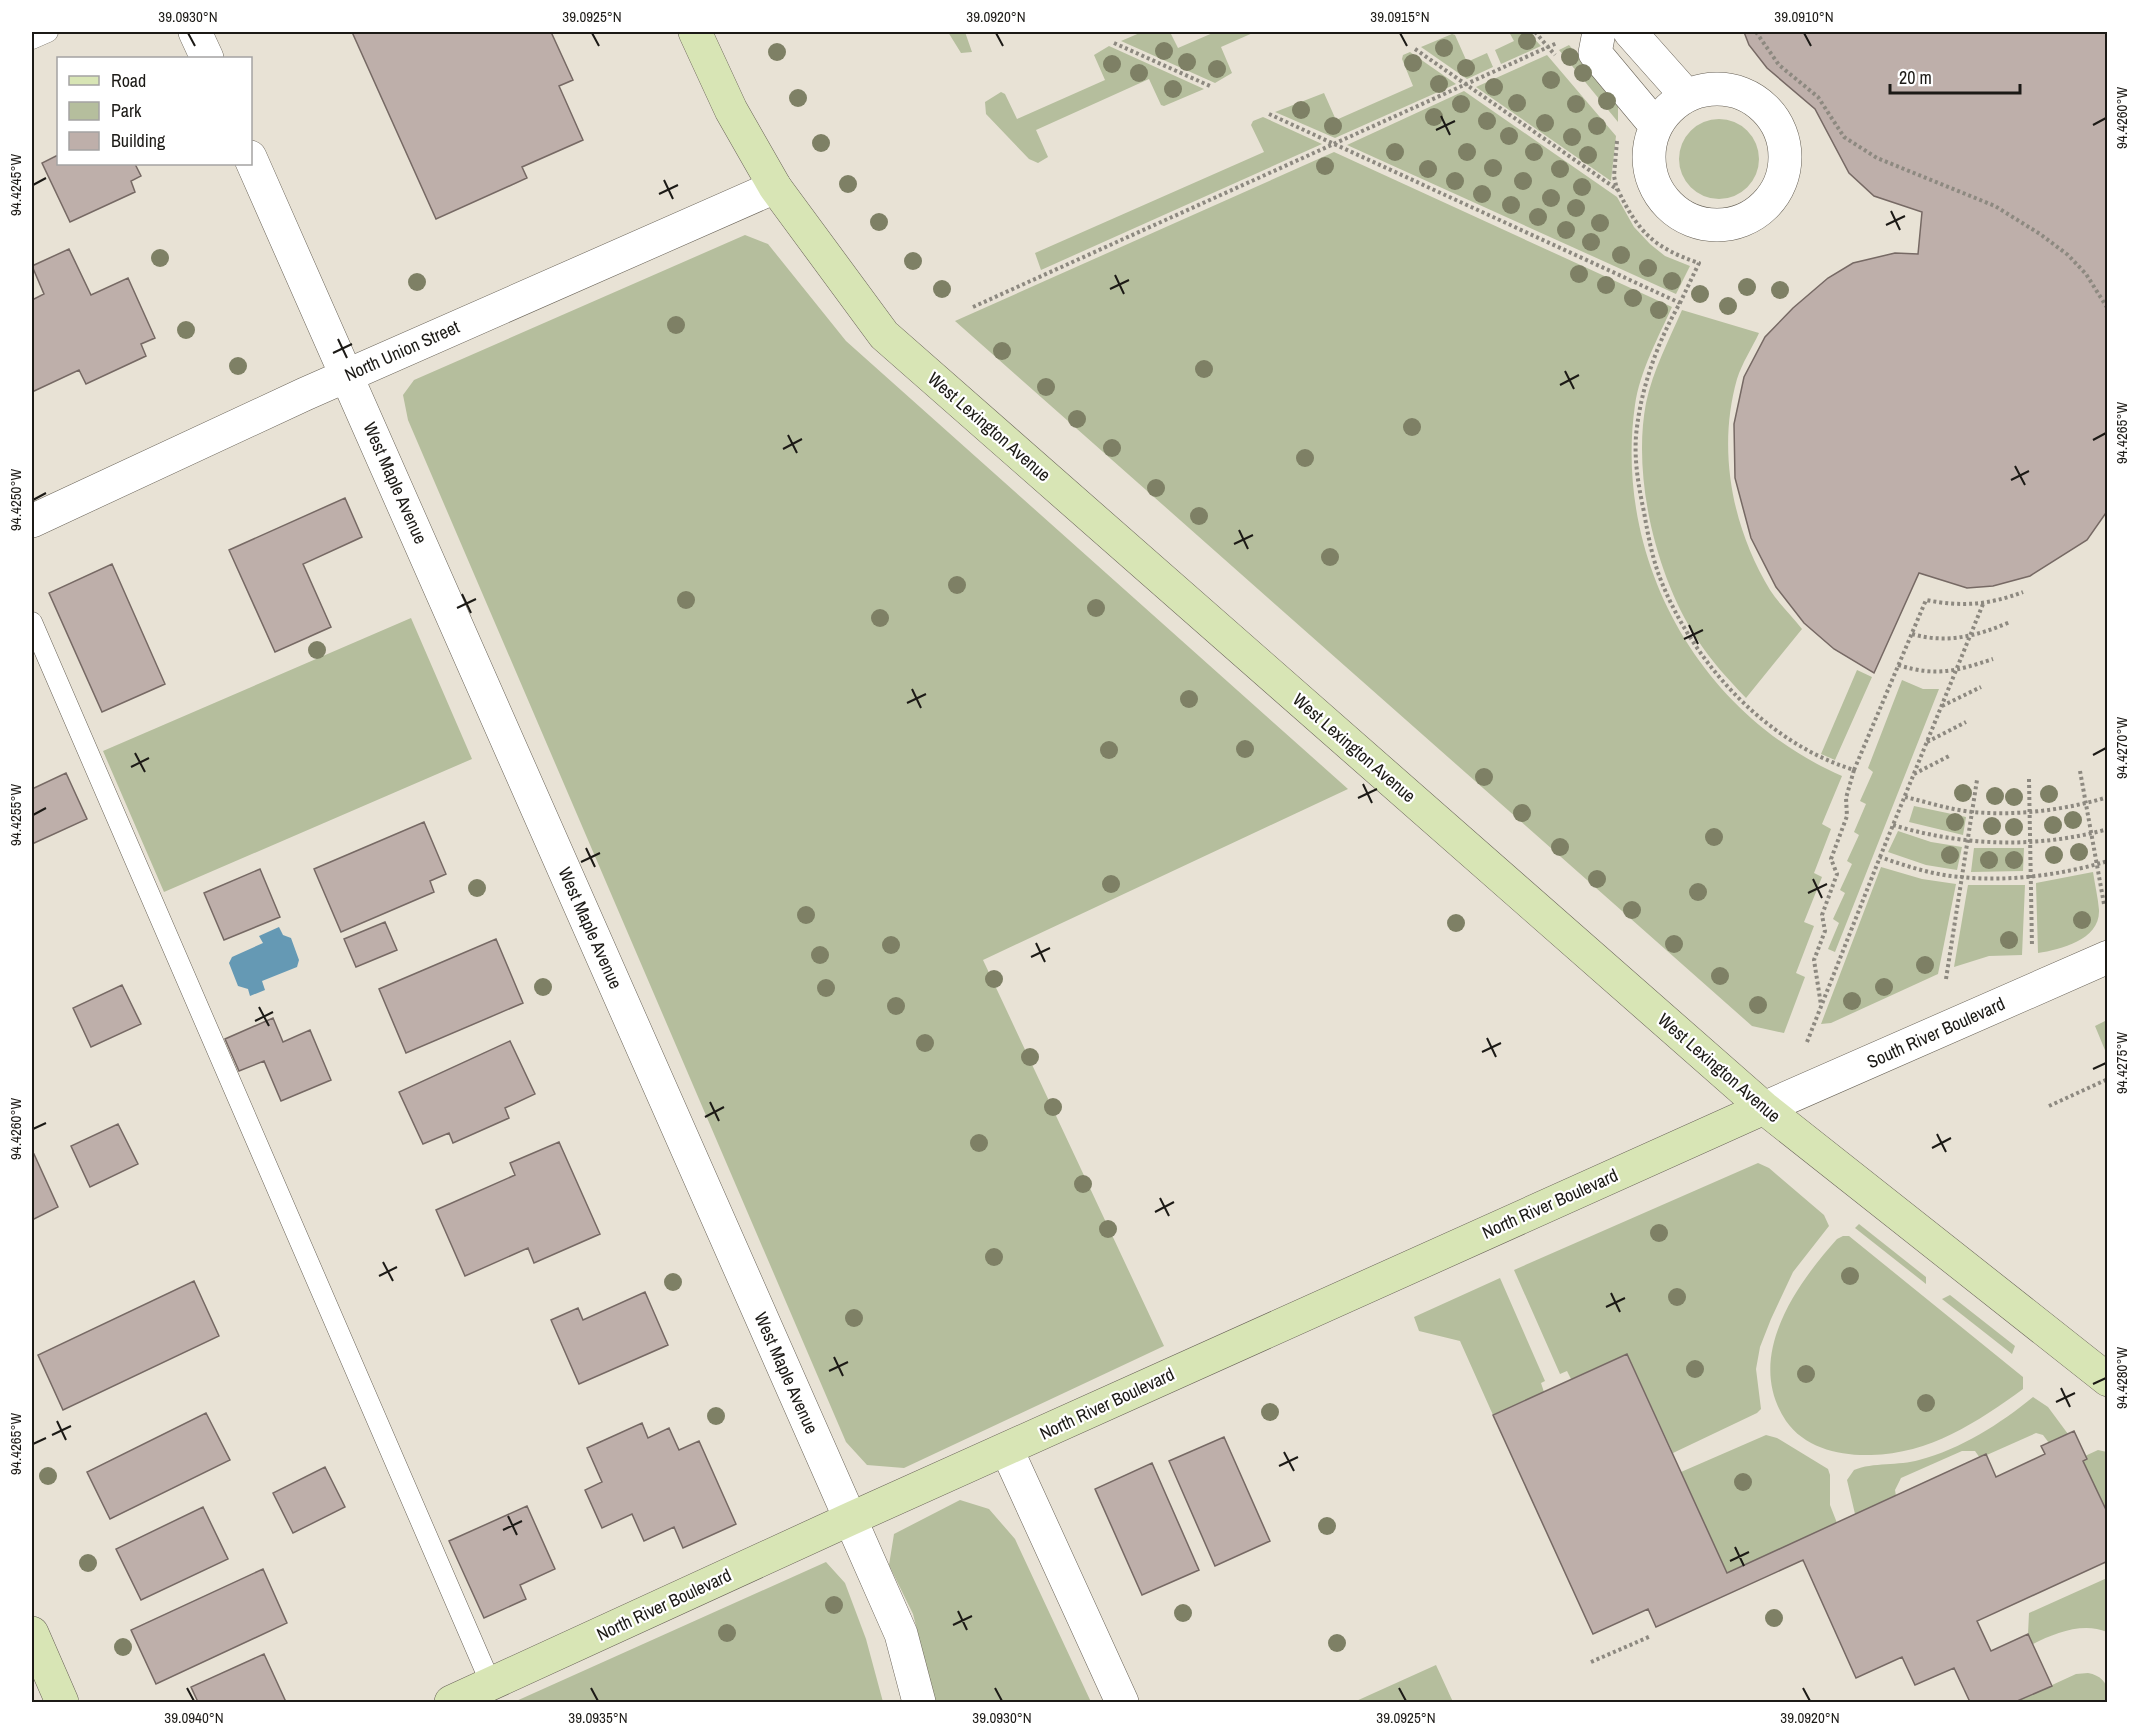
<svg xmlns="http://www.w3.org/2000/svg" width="2139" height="1734" viewBox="0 0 2139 1734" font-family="'Archivo Narrow',sans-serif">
<rect width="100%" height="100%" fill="#e8e2d5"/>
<path fill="#b5be9d" d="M948 32H965L972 52 961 53Z
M1142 32H1170L1178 48 1215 32H1255L1221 47 1232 73 1215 83 1121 41Z
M1509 32H1528L1541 46 1501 64 1495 50 1514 41Z
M1452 34 1455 35 1467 62 1487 53 1493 67 1467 79 1421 47Z
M1569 45 1621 105 1618 107V122L1559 50Z
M1109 46 1204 89 1164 106 1161 105 1149 79 1036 130 1048 157 1038 163 1029 159 986 114 985 102 1001 92 1005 94 1017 119 1105 80 1094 55Z
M1410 52 1456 84 1335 138 1275 112 1324 93 1336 120 1413 86 1402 59 1403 55Z
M1547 55 1616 136 1611 181 1476 87Z
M1464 91 1617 197 1634 227 1650 244 1665 256 1690 266 1676 294 1347 145Z
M1263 117 1322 144 1041 270 1035 253 1264 152 1251 125 1253 121Z
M1679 159a40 40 0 1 1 80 0a40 40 0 1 1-80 0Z
M1334 152 1672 307C1658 338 1640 371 1635 405 1613 559 1699 714 1842 776L1822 824 1831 829 1814 873 1822 877 1804 922 1814 926 1796 973 1805 977 1784 1033 1752 1026 955 321Z
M745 235 768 244 846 341 1348 789 983 960 1164 1346 904 1468 867 1465 846 1442 408 420 403 395 414 380Z
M1682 310 1759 333C1752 348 1742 363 1737 379 1717 450 1732 527 1770 590 1779 604 1792 616 1802 629L1746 698C1728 679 1711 661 1697 639 1656 576 1632 477 1646 403 1653 370 1669 340 1682 310Z
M411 618 472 759 164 892 103 751Z
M1857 670 1872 677 1835 760 1821 754Z
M1902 680 1923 689H1939L1835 952 1828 949 1839 923 1833 919 1845 893 1840 890 1852 864 1847 861 1859 835 1854 832 1866 804 1860 801 1873 772 1868 768Z
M1914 806 1966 817 1963 835 1909 822Z
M1898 831 1931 842 1962 847 1957 870 1926 865 1888 852Z
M1974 848H2024L2023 871 1971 872Z
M1881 867 1922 879 1956 884 1938 974 1831 1023 1821 1024Z
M2093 872C2095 885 2098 898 2099 910 2100 940 2061 949 2038 953L2036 883Z
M1968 885H2025L2022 955 1989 956 1954 967Z
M2107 1020V1055L2095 1026Z
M1758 1163 1769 1168 1824 1215 1829 1226 1793 1272 1771 1319 1760 1347 1756 1369 1761 1409 1757 1413 1673 1453 1627 1354 1571 1379 1567 1371 1560 1374 1514 1270Z
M1859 1224 1926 1277V1284L1855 1228Z
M1843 1236H1849L2023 1377V1389C1978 1422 1929 1454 1871 1455 1839 1456 1805 1448 1786 1421 1744 1358 1795 1286 1837 1239Z
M1500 1278 1545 1381 1541 1383 1544 1392 1493 1415 1460 1341 1419 1331 1414 1317Z
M1950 1295 2015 1346 2012 1354 1942 1299Z
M2033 1397 2048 1407 2068 1434 2049 1443 2043 1435 2036 1433 1980 1458 1975 1451H1962L1901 1478 1895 1490 1896 1496 1855 1514 1847 1480 1854 1470C1873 1462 1899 1466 1919 1460 1961 1449 2000 1424 2033 1397Z
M1766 1435 1777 1438 1828 1469 1830 1475V1505L1837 1523 1727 1573 1681 1472Z
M2098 1450 2107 1452V1514L2083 1461 2087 1459 2085 1456Z
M960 1500 989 1509 1015 1539 1091 1702H935L913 1614 889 1565 894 1534Z
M826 1562 845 1583 866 1639 883 1702H514Z
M2107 1578V1632C2083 1622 2055 1633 2033 1644L2028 1634 2029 1613Z
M1436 1665 1453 1702H1354Z
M2088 1673C2104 1676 2110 1686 2106 1702H2015L2076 1674Z"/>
<path fill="#6599b4" d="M279 927 283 935 291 938 299 960 297 967 262 981 265 990 250 996 248 989 238 986 229 963 232 957 263 943 259 936Z"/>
<path fill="#beafaa" stroke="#766964" stroke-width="1.5" d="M352 32H551L573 80 559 86 583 140 522 167 527 178 436 219Z
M1744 32H2108V510L2087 540 2030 576 1993 586 1967 588 1919 573 1874 673 1834 649 1804 623 1776 587 1751 538 1735 478 1734 424 1744 377 1765 337 1793 308 1828 278 1853 263 1895 253 1918 254 1922 212 1874 196 1849 173 1815 109 1767 68 1749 45Z
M58 155V164H135L141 176 131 181 135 192 70 222 42 163Z
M69 249 91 295 128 278 155 338 141 344 146 356 86 384 79 370 32 392V300L44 294 32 266Z
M345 498 362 537 303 564 331 627 275 652 229 550Z
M112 564 165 684 102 712 49 593Z
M66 773 87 819 32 844V789Z
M424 822 446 874 430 881 434 892 341 932 314 869Z
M260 869 280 917 224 940 204 893Z
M385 922 397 950 356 967 344 939Z
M496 939 523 1003 406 1053 379 989Z
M122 985 141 1024 91 1047 73 1008Z
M273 1018 283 1042 310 1030 331 1080 281 1101 264 1061 239 1071 225 1039Z
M510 1041 535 1094 505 1108 509 1118 453 1143 449 1133 423 1144 399 1092Z
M118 1124 138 1164 90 1187 71 1146Z
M559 1142 600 1234 534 1263 528 1248 465 1276 436 1210 515 1175 510 1163Z
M34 1154 58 1207 32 1220V1155Z
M194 1281 219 1336 63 1410 38 1355Z
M645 1292 668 1345 579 1384 551 1320 578 1308 583 1320Z
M1627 1354 1727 1573 1986 1454 1996 1477 2045 1454 2041 1446 2074 1431 2087 1459 2083 1461 2108 1514V1561L1977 1621 1991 1651 2028 1634 2052 1686 2015 1702H1970L1954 1668 1915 1685 1902 1657 1856 1678 1803 1560 1656 1627 1648 1609 1593 1634 1493 1415Z
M206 1413 230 1460 110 1519 87 1472Z
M642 1423 648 1438 669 1428 679 1450 699 1441 736 1524 683 1548 674 1527 644 1541 632 1514 602 1528 585 1490 602 1482 587 1448Z
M1224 1437 1270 1541 1215 1566 1169 1461Z
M1152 1463 1199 1570 1142 1595 1095 1489Z
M325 1467 345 1507 293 1533 273 1493Z
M527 1506 555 1569 520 1585 526 1599 484 1618 449 1541Z
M203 1507 228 1559 141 1600 116 1549Z
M263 1569 287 1623 156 1684 131 1630Z
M264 1654 286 1702H198L191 1687Z"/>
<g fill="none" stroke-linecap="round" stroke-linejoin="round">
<g stroke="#686257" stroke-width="21">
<path id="lane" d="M32 39 48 32
M32 622 491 1684"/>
</g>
<g stroke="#686257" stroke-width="34">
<path id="street" d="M195 32 207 58
M1599 32 1595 53 1656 126
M1630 32 1686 95
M1649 157a68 68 0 1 1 136 0a68 68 0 1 1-136 0Z
M250 157 901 1634 919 1702
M32 521 305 394 775 187
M1764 1108 2108 957
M1007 1450 1122 1702"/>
</g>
<g stroke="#686257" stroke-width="34">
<path id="secondary" d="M695 32 731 110 775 187 884 335 1764 1108 2108 1380
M32 1633 62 1702
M451 1702 850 1519 1764 1108"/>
</g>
<path stroke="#8d8980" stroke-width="4" stroke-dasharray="3 3" stroke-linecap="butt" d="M1535 32 1555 55
M1756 32 1779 65 1818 97 1844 137 1877 158 1995 206 2040 234 2068 255 2086 274 2108 309
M1114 43 1210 86
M1415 49 1618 190C1638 232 1654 248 1699 263L1680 303
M1269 114 1680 303C1659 339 1642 385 1637 427 1633 455 1638 484 1644 512 1648 535 1652 557 1660 578 1693 663 1766 743 1854 770L1846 798 1847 816 1831 859 1837 874 1822 915 1825 931 1814 960 1821 1005
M1617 141 1614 176 1617 190
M973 307 1557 43
M1912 634C1947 644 1977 636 2010 622
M1898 665C1937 677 1956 671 1993 659
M1942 706 1981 687
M1927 742 1966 722
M1854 770 1926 600C1961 607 1989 605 2023 592
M2080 771 2104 904
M1914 774 1951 755
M2029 779 2032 947
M1905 797C1927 802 1951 810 1973 812 2018 816 2065 810 2108 797
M1893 825C1962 846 2037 849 2108 829
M1880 857 1983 604
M1946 979 1977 780
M1807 1042 1880 857C1906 866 1933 875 1961 877 2008 882 2062 875 2108 861
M2049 1106 2108 1079
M1591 1662 1651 1636"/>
<use href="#lane" stroke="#fff" stroke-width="20"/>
<use href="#street" stroke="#fff" stroke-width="33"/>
<use href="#secondary" stroke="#d8e5b5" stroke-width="33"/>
</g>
<g fill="#7e8065">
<circle cx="1527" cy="41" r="9"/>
<circle cx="1444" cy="48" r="9"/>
<circle cx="1164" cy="51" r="9"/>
<circle cx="777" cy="52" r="9"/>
<circle cx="1570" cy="57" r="9"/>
<circle cx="1187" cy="62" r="9"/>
<circle cx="1413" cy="63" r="9"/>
<circle cx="1112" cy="64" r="9"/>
<circle cx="1466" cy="68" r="9"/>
<circle cx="1217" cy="69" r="9"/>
<circle cx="1139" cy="73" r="9"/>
<circle cx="1583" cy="73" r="9"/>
<circle cx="1551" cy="80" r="9"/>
<circle cx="1439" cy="84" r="9"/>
<circle cx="1494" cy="87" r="9"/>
<circle cx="1173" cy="89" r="9"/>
<circle cx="798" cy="98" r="9"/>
<circle cx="1607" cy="101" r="9"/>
<circle cx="1517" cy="103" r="9"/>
<circle cx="1461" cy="104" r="9"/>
<circle cx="1576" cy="104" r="9"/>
<circle cx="1301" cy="110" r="9"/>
<circle cx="1434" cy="117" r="9"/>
<circle cx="1487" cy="121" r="9"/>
<circle cx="1545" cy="123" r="9"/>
<circle cx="1333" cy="126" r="9"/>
<circle cx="1597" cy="126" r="9"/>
<circle cx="1509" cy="136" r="9"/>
<circle cx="1572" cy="137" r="9"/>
<circle cx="821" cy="143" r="9"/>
<circle cx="1395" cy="152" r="9"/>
<circle cx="1467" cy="152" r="9"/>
<circle cx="1534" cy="152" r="9"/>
<circle cx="1588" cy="155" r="9"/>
<circle cx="1325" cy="166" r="9"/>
<circle cx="1493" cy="168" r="9"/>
<circle cx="1428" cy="169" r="9"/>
<circle cx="1560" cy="169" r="9"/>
<circle cx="1455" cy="181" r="9"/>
<circle cx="1523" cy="181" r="9"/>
<circle cx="848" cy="184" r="9"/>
<circle cx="1582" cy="187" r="9"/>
<circle cx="1482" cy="194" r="9"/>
<circle cx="1551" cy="198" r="9"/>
<circle cx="1511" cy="205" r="9"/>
<circle cx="1576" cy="208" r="9"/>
<circle cx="1538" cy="217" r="9"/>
<circle cx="879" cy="222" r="9"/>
<circle cx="1600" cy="223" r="9"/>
<circle cx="1566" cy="230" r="9"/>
<circle cx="1591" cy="242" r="9"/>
<circle cx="1621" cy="255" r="9"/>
<circle cx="160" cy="258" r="9"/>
<circle cx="913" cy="261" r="9"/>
<circle cx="1648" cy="268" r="9"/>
<circle cx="1579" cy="274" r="9"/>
<circle cx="1672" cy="281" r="9"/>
<circle cx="417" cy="282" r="9"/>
<circle cx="1606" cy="285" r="9"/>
<circle cx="1747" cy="287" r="9"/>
<circle cx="942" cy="289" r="9"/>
<circle cx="1780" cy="290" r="9"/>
<circle cx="1700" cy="294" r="9"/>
<circle cx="1633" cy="298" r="9"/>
<circle cx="1728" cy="306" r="9"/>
<circle cx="1659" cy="310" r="9"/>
<circle cx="676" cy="325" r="9"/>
<circle cx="186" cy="330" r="9"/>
<circle cx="1002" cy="351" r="9"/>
<circle cx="238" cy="366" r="9"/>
<circle cx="1204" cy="369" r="9"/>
<circle cx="1046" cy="387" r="9"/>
<circle cx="1077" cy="419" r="9"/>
<circle cx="1412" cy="427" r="9"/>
<circle cx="1112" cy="448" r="9"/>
<circle cx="1305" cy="458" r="9"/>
<circle cx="1156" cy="488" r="9"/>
<circle cx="1199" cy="516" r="9"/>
<circle cx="1330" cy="557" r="9"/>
<circle cx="957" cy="585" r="9"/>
<circle cx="686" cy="600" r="9"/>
<circle cx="1096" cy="608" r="9"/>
<circle cx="880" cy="618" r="9"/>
<circle cx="317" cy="650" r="9"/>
<circle cx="1189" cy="699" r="9"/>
<circle cx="1245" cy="749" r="9"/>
<circle cx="1109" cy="750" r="9"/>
<circle cx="1484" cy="777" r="9"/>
<circle cx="1963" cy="793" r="9"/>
<circle cx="2049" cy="794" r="9"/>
<circle cx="1995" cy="796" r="9"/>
<circle cx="2014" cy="797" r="9"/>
<circle cx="1522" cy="813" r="9"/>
<circle cx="2073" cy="820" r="9"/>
<circle cx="1955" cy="822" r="9"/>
<circle cx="2053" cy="825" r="9"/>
<circle cx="1992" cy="826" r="9"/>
<circle cx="2014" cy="827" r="9"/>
<circle cx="1714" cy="837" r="9"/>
<circle cx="1560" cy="847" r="9"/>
<circle cx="2079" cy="852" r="9"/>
<circle cx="1950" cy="855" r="9"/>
<circle cx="2054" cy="855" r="9"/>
<circle cx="1989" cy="860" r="9"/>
<circle cx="2014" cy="860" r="9"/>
<circle cx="1597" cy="879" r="9"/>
<circle cx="1111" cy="884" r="9"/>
<circle cx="477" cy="888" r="9"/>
<circle cx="1698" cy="892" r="9"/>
<circle cx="1632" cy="910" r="9"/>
<circle cx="806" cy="915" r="9"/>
<circle cx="2082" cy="920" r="9"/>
<circle cx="1456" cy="923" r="9"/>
<circle cx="2009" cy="940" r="9"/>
<circle cx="1674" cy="944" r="9"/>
<circle cx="891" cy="945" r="9"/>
<circle cx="820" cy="955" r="9"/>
<circle cx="1925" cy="965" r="9"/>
<circle cx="1720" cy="976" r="9"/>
<circle cx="994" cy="979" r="9"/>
<circle cx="543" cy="987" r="9"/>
<circle cx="1884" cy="987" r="9"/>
<circle cx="826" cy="988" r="9"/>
<circle cx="1852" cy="1001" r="9"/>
<circle cx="1758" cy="1005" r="9"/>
<circle cx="896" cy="1006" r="9"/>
<circle cx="925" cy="1043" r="9"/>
<circle cx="1030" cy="1057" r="9"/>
<circle cx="1053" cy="1107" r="9"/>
<circle cx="979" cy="1143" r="9"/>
<circle cx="1083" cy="1184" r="9"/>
<circle cx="1108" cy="1229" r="9"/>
<circle cx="1659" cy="1233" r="9"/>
<circle cx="994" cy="1257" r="9"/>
<circle cx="1850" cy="1276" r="9"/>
<circle cx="673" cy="1282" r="9"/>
<circle cx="1677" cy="1297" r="9"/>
<circle cx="854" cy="1318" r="9"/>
<circle cx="1695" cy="1369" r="9"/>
<circle cx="1806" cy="1374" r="9"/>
<circle cx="1926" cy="1403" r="9"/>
<circle cx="1270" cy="1412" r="9"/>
<circle cx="716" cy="1416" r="9"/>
<circle cx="48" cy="1476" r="9"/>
<circle cx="1743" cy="1482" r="9"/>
<circle cx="1327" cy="1526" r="9"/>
<circle cx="88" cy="1563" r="9"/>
<circle cx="834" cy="1605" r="9"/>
<circle cx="1183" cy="1613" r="9"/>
<circle cx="1774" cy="1618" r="9"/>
<circle cx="727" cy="1633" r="9"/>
<circle cx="1337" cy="1643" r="9"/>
<circle cx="123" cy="1647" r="9"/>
</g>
<path fill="none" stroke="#1c1a16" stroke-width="2" d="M188 33 195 46M592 33 599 46M996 33 1003 46M1400 33 1407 46M1804 33 1811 46M1441 116 1450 135M2093 125 2106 118M1436 130 1455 121M664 180 673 199M33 185 46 178M659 194 678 185M1891 211 1900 230M1886 225 1905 216M1115 275 1124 294M1110 289 1129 280M338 339 347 358M333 353 352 344M1565 371 1574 389M1560 385 1579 375M788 435 797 453M2093 440 2106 433M783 449 802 439M2015 466 2025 485M2011 480 2029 471M33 500 46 493M1239 530 1248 549M1234 544 1253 535M462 594 471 613M457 608 476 599M1689 625 1698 644M1684 639 1703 630M912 689 921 708M907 703 926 694M135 753 145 772M2093 755 2106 748M131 767 149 758M1363 784 1372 803M1358 798 1377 789M33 815 46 808M586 848 595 867M581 862 600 853M1813 879 1822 898M1808 893 1827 884M1036 943 1045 962M1031 957 1050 948M259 1007 269 1026M255 1021 273 1012M1487 1038 1496 1057M1482 1052 1501 1043M2093 1069 2106 1063M710 1102 719 1121M705 1117 724 1107M33 1129 46 1123M1937 1134 1946 1152M1932 1148 1951 1138M1160 1198 1169 1216M1155 1212 1174 1202M383 1262 393 1281M379 1276 397 1267M1611 1293 1620 1312M1606 1307 1625 1298M834 1357 843 1376M829 1371 848 1362M2093 1384 2106 1378M2061 1388 2070 1407M2056 1402 2075 1393M57 1421 66 1440M52 1435 71 1426M33 1444 46 1438M1284 1452 1294 1471M1279 1466 1298 1457M508 1516 517 1535M503 1530 522 1521M1735 1547 1744 1566M1730 1561 1749 1552M958 1611 967 1630M953 1625 972 1616M187 1688 194 1701M591 1688 598 1701M995 1688 1002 1701M1399 1688 1406 1701M1803 1688 1810 1701"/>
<g text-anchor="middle" stroke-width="4.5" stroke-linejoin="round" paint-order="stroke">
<g font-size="18" fill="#1c1a16" stroke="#fff">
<text transform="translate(402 351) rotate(-24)" y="6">North Union Street</text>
<text transform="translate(989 427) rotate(41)" y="6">West Lexington Avenue</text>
<text transform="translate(395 483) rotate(66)" y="6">West Maple Avenue</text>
<text transform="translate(1354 748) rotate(41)" y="6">West Lexington Avenue</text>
<text transform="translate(590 928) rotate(66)" y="6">West Maple Avenue</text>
<text transform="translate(1936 1033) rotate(-24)" y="6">South River Boulevard</text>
<text transform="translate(1719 1068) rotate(41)" y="6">West Lexington Avenue</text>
<text transform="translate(1550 1204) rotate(-24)" y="6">North River Boulevard</text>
<text transform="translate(786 1373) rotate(66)" y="6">West Maple Avenue</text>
<text transform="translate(1107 1404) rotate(-25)" y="6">North River Boulevard</text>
<text transform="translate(664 1605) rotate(-25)" y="6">North River Boulevard</text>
</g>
</g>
<rect width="2139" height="1734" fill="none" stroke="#ffffff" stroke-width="66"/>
<rect x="57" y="57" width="195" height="108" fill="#ffffff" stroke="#a4a3a2" stroke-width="1.5"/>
<rect x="69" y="76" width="30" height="9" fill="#d8e5b5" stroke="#a4a3a2" stroke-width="1.5"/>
<text x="111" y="87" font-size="18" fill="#1c1a16">Road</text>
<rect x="69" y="102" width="30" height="18" fill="#b5be9d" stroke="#a4a3a2" stroke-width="1.5"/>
<text x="111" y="117" font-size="18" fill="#1c1a16">Park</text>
<rect x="69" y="132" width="30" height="18" fill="#beafaa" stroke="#a4a3a2" stroke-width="1.5"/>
<text x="111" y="147" font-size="18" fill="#1c1a16">Building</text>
<path d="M1890 84v9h130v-9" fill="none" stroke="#1c1a16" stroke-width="3"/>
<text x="1899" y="84" font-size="18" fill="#1c1a16" stroke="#ffffff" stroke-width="4.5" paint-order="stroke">20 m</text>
<rect x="33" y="33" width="2073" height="1668" fill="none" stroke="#1c1a16" stroke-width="2"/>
<g font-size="15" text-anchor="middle" fill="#1c1a16">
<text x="188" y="22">39.0930°N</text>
<text x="592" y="22">39.0925°N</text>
<text x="996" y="22">39.0920°N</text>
<text x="1400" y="22">39.0915°N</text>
<text x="1804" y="22">39.0910°N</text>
<text transform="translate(2122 118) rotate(-90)" y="5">94.4260°W</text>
<text transform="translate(16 185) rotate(-90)" y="5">94.4245°W</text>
<text transform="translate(2122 433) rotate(-90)" y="5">94.4265°W</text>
<text transform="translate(16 500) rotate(-90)" y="5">94.4250°W</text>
<text transform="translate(2122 748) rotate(-90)" y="5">94.4270°W</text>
<text transform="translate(16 815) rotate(-90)" y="5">94.4255°W</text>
<text transform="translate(2122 1063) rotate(-90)" y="5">94.4275°W</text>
<text transform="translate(16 1129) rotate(-90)" y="5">94.4260°W</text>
<text transform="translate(2122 1378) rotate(-90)" y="5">94.4280°W</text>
<text transform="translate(16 1444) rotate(-90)" y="5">94.4265°W</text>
<text x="194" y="1723">39.0940°N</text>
<text x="598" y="1723">39.0935°N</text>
<text x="1002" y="1723">39.0930°N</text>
<text x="1406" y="1723">39.0925°N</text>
<text x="1810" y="1723">39.0920°N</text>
</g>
</svg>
